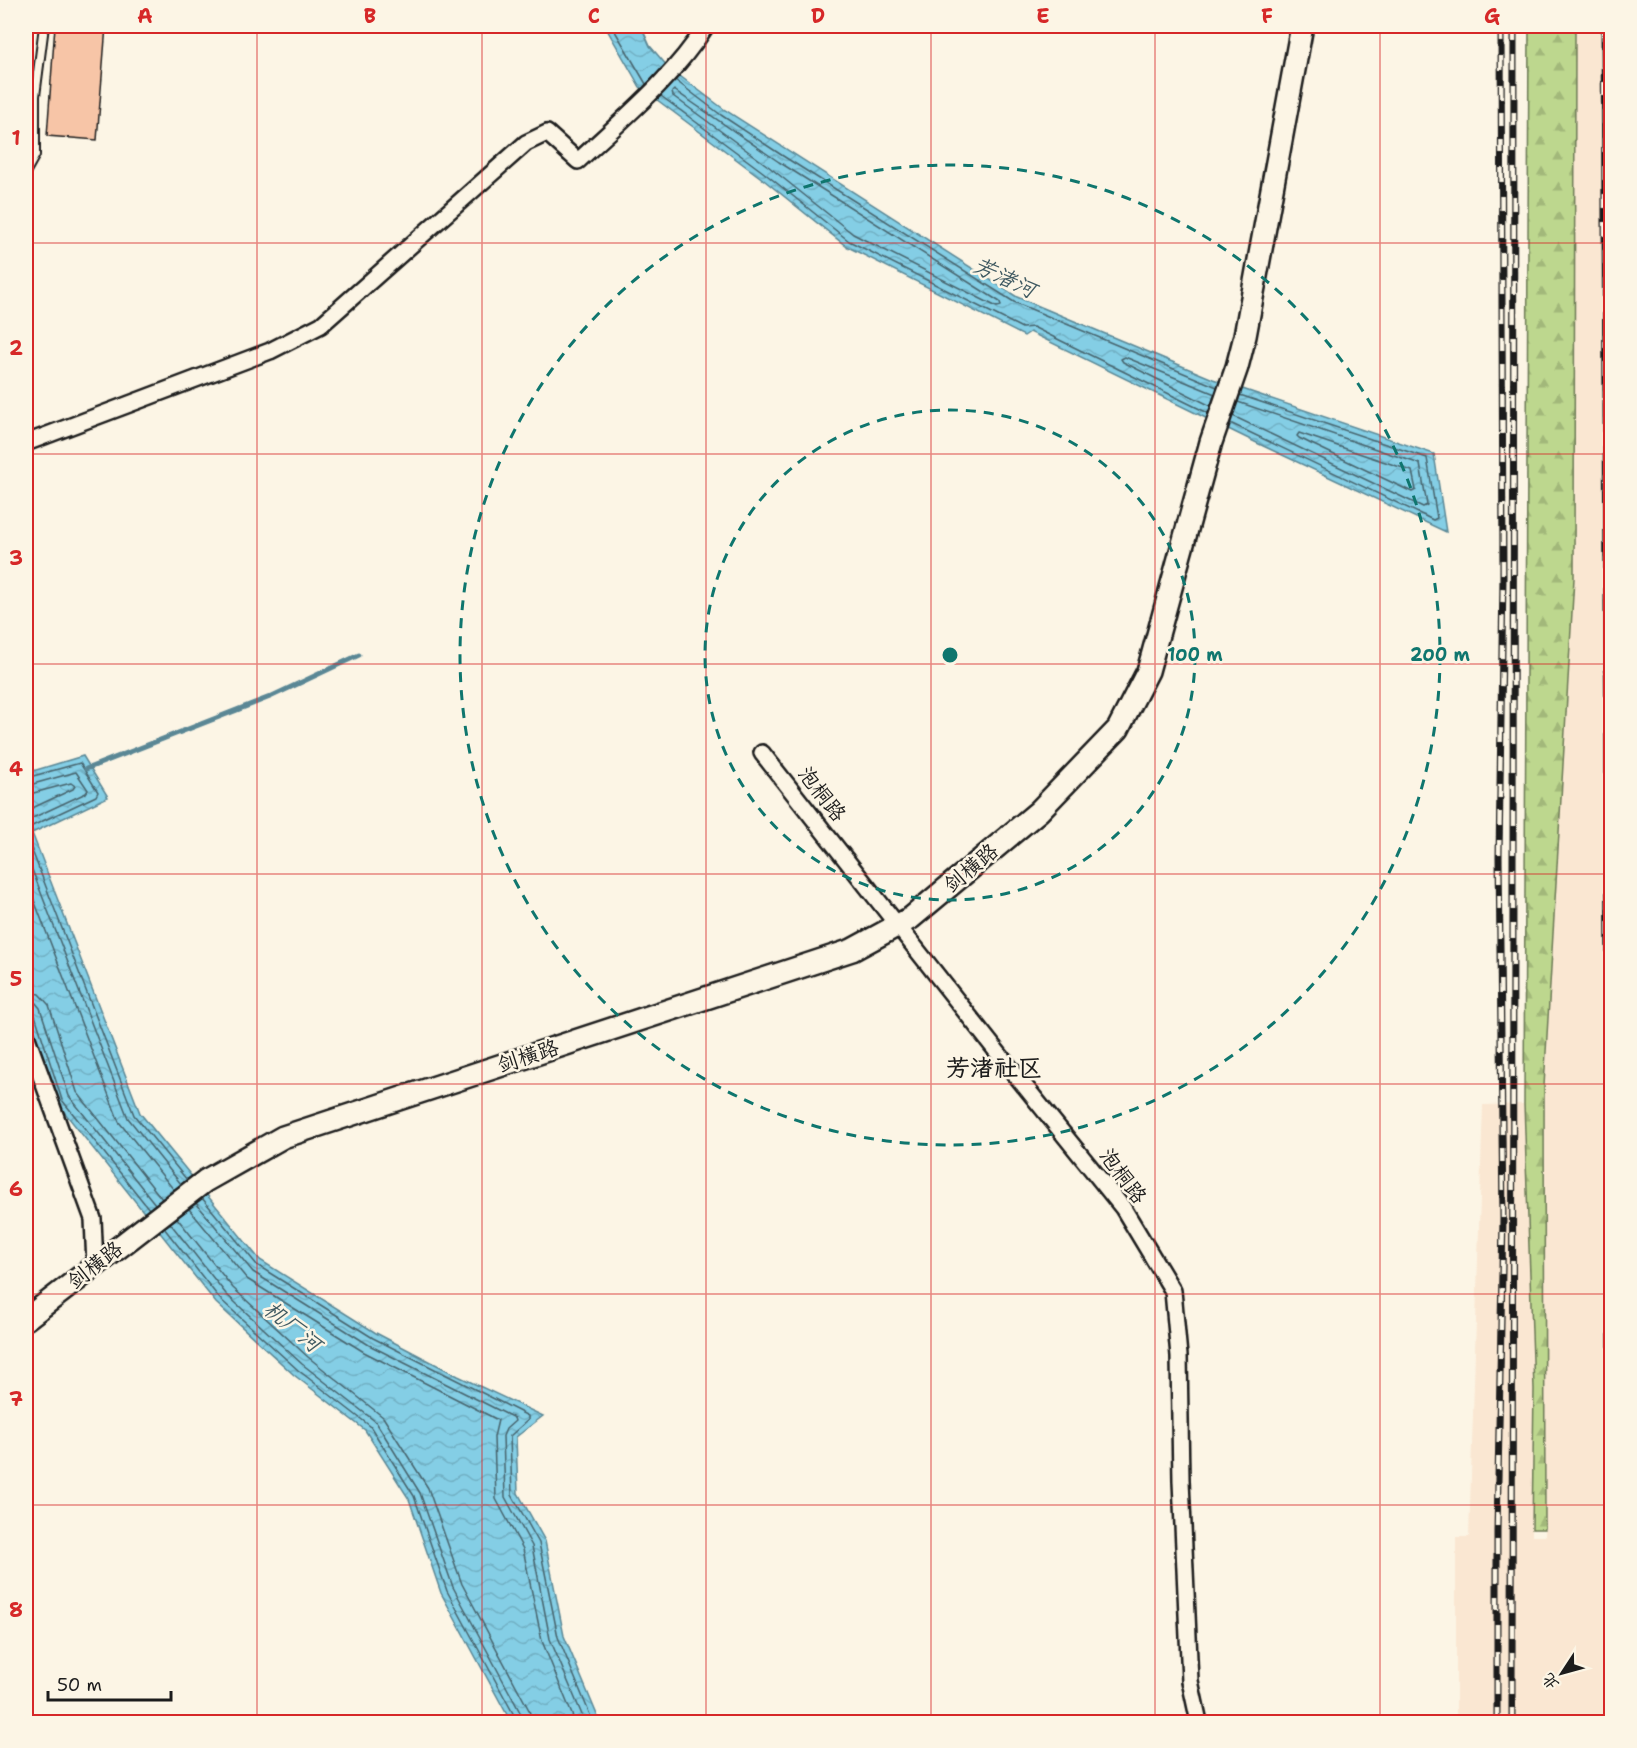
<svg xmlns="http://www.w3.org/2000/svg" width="1637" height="1748" viewBox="0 0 1637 1748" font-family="'Shantell Sans','LXGW WenKai TC',sans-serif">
<defs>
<pattern id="forest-firs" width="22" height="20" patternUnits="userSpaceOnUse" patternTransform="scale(1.5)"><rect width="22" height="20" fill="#bdd78e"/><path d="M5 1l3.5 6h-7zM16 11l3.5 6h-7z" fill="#a2b87a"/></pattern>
<pattern id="water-waves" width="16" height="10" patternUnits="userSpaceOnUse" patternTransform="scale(1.5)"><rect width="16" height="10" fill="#84cee5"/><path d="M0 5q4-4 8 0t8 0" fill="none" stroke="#71b0c4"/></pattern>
</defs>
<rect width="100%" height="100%" fill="#fcf5e5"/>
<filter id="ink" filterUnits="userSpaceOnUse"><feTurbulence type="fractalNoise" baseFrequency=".0167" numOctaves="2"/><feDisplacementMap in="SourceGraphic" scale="12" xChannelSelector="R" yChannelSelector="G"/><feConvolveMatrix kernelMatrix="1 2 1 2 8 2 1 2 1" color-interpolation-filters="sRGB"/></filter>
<g filter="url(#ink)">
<path fill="#fae7d2" d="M1575 26H1611V1722H1456V1537H1469L1483 1105 1524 1104 1534 1389 1532 1536H1545L1544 1086 1574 578Z"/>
<path fill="url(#forest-firs)" stroke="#6c7a55" stroke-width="1.5" d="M1529 26H1575L1574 578 1544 1086 1545 1529H1532L1534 1389 1524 1104Z"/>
<path fill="url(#water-waves)" stroke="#5a8795" stroke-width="1.5" d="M605 26H641L650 46 668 67 725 110 1017 297 1213 379 1434 454 1446 532 1259 444 1030 332 1024 336 846 246 760 177 640 87Z
M83 756 108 797 32 833 140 1113 260 1260 376 1333 458 1376 543 1416 516 1437 518 1493 545 1541 564 1636 600 1722H511L441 1593 409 1499 365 1430 294 1375 216 1303 57 1103 26 1005V773Z"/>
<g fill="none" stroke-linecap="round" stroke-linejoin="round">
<path stroke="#46636c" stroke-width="1.5" d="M612 26 646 84
M675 80 721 115 783 156 1014 302 1217 387
M674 90 779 162 1000 302 1001 306 997 307 853 234 768 166 673 96 672 92Z
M661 96 763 172 849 241 1022 328 1033 327 1208 413
M1211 406 1123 362 1121 359 1125 357 1215 394
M1233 416 1423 507 1427 505 1420 464 1238 402
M1230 423 1433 520 1437 518 1427 458 1240 395
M1299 433 1412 471 1416 490 1412 492 1299 438 1297 436Z
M26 778 80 763 98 792 96 796 30 827 26 835 134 1115 187 1180
M26 786 76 772 88 790 86 793 26 821
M26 795 71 783 75 786 73 789 26 811
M26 854 128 1118 181 1184
M26 879 119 1122 174 1190
M26 991 39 994 49 1005 77 1092 162 1199
M26 1000 35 1002 40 1008 69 1096 155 1204
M26 1008 31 1009 34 1012 62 1100 149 1209
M202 1198 257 1265 373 1338 528 1416V1420L510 1436 512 1495 539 1543 558 1637 593 1722
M196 1203 253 1272 369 1345 514 1418 515 1421 506 1429 503 1436 505 1497 532 1546 550 1639 585 1722
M189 1209 247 1279 364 1352 498 1420 494 1437 496 1499 523 1549 542 1641 575 1722
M177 1218 233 1288 308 1357 383 1417 428 1488 462 1584 529 1710 532 1722
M170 1223 226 1294 302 1364 376 1422 420 1493 453 1587 521 1714 523 1722
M164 1228 220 1299 298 1370 370 1426 414 1496 447 1591 515 1717V1722"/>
<path stroke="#5a8795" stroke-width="5" d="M86 769 270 697 359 655"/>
</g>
<path fill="#f7c5a7" stroke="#1c1c1c" stroke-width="1.5" d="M55 26H106L97 140 47 136Z"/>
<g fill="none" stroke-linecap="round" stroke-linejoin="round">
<g stroke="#1c1c1c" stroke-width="12">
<path id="lane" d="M26 171 35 155V96L44 26"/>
</g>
<g stroke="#1c1c1c" stroke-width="20">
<path id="street" d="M26 443 270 351 321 325 526 143 547 133 578 161C623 119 673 78 706 26
M762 753 1002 1058 1123 1208 1173 1291 1179 1356 1181 1481 1190 1681 1199 1722
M26 1035 93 1219 95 1265"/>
</g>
<g stroke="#1c1c1c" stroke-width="26">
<path id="secondary" d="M26 1319 205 1181 283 1137 852 950 911 918 1039 811 1118 729 1148 671 1211 442 1237 367 1245 336 1302 26"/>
</g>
<use href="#lane" stroke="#fcf5e5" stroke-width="8"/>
<use href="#street" stroke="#fcf5e5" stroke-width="15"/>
<use href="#secondary" stroke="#fcf5e5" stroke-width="21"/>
<g stroke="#1c1c1c" stroke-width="7">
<path id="rail" d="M1604 26 1612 1562
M1497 1722V1531L1503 1219 1499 857 1503 577 1501 26
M1512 1722 1514 26
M1610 1722 1612 1659"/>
</g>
<use href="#rail" stroke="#fcf5e5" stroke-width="4.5" stroke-dasharray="14" stroke-linecap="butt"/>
</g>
</g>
<path fill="none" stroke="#d62828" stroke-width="1.5" stroke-opacity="0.55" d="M257 26V1722M482 26V1722M706 26V1722M931 26V1722M1155 26V1722M1380 26V1722M26 243H1612M26 454H1612M26 664H1612M26 874H1612M26 1084H1612M26 1294H1612M26 1505H1612"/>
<g fill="none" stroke="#0f766e" stroke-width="3" stroke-dasharray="10 8">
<circle cx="950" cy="655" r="245"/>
<circle cx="950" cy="655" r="490"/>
</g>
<g text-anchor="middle" stroke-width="5" stroke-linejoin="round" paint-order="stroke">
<g font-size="21" fill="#1c1c1c" stroke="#fcf5e5">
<text transform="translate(822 794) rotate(52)" y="7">泡桐路</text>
<text transform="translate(971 868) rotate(-40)" y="7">剑横路</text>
<text transform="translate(528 1056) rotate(-18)" y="7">剑横路</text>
<text transform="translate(1123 1176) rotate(53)" y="7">泡桐路</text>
<text transform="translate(95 1265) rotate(-38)" y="7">剑横路</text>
</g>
<g font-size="22" font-style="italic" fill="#405a62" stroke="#fcf5e5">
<text transform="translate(1005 277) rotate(25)" y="8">芳渚河</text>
<text transform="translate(293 1326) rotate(39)" y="8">机厂河</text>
</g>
<g font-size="24" font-weight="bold" fill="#1c1c1c" stroke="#fcf5e5">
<text x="994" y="1076">芳渚社区</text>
</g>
</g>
<circle cx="950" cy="655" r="9" fill="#0f766e" stroke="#fcf5e5" stroke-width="3"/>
<g font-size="18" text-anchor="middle" font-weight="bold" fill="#0f766e" stroke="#fcf5e5" stroke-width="5" stroke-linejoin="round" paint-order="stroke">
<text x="1195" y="661">100 m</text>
<text x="1440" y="661">200 m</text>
</g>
<rect width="1637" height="1748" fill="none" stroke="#fcf5e5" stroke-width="66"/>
<g transform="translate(1562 1673) rotate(234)" stroke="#fcf5e5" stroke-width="4.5" paint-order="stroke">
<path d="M0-4.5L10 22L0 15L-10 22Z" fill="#1c1c1c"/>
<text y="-9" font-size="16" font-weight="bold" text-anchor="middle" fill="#1c1c1c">北</text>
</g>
<path d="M48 1691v9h123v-9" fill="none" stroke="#1c1c1c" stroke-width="3"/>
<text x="57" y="1691" font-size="18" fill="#1c1c1c" stroke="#fcf5e5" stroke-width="4.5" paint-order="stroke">50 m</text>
<rect x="33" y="33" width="1571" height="1682" fill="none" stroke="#d62828" stroke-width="2"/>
<g font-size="20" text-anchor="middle" font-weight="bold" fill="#d62828">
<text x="145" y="23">A</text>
<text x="370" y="23">B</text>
<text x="594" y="23">C</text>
<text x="818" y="23">D</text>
<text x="1043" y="23">E</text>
<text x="1267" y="23">F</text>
<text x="1492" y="23">G</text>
<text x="16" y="145">1</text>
<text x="16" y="355">2</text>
<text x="16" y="565">3</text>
<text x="16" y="776">4</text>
<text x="16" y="986">5</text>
<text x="16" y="1196">6</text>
<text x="16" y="1406">7</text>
<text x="16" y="1617">8</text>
</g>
</svg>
